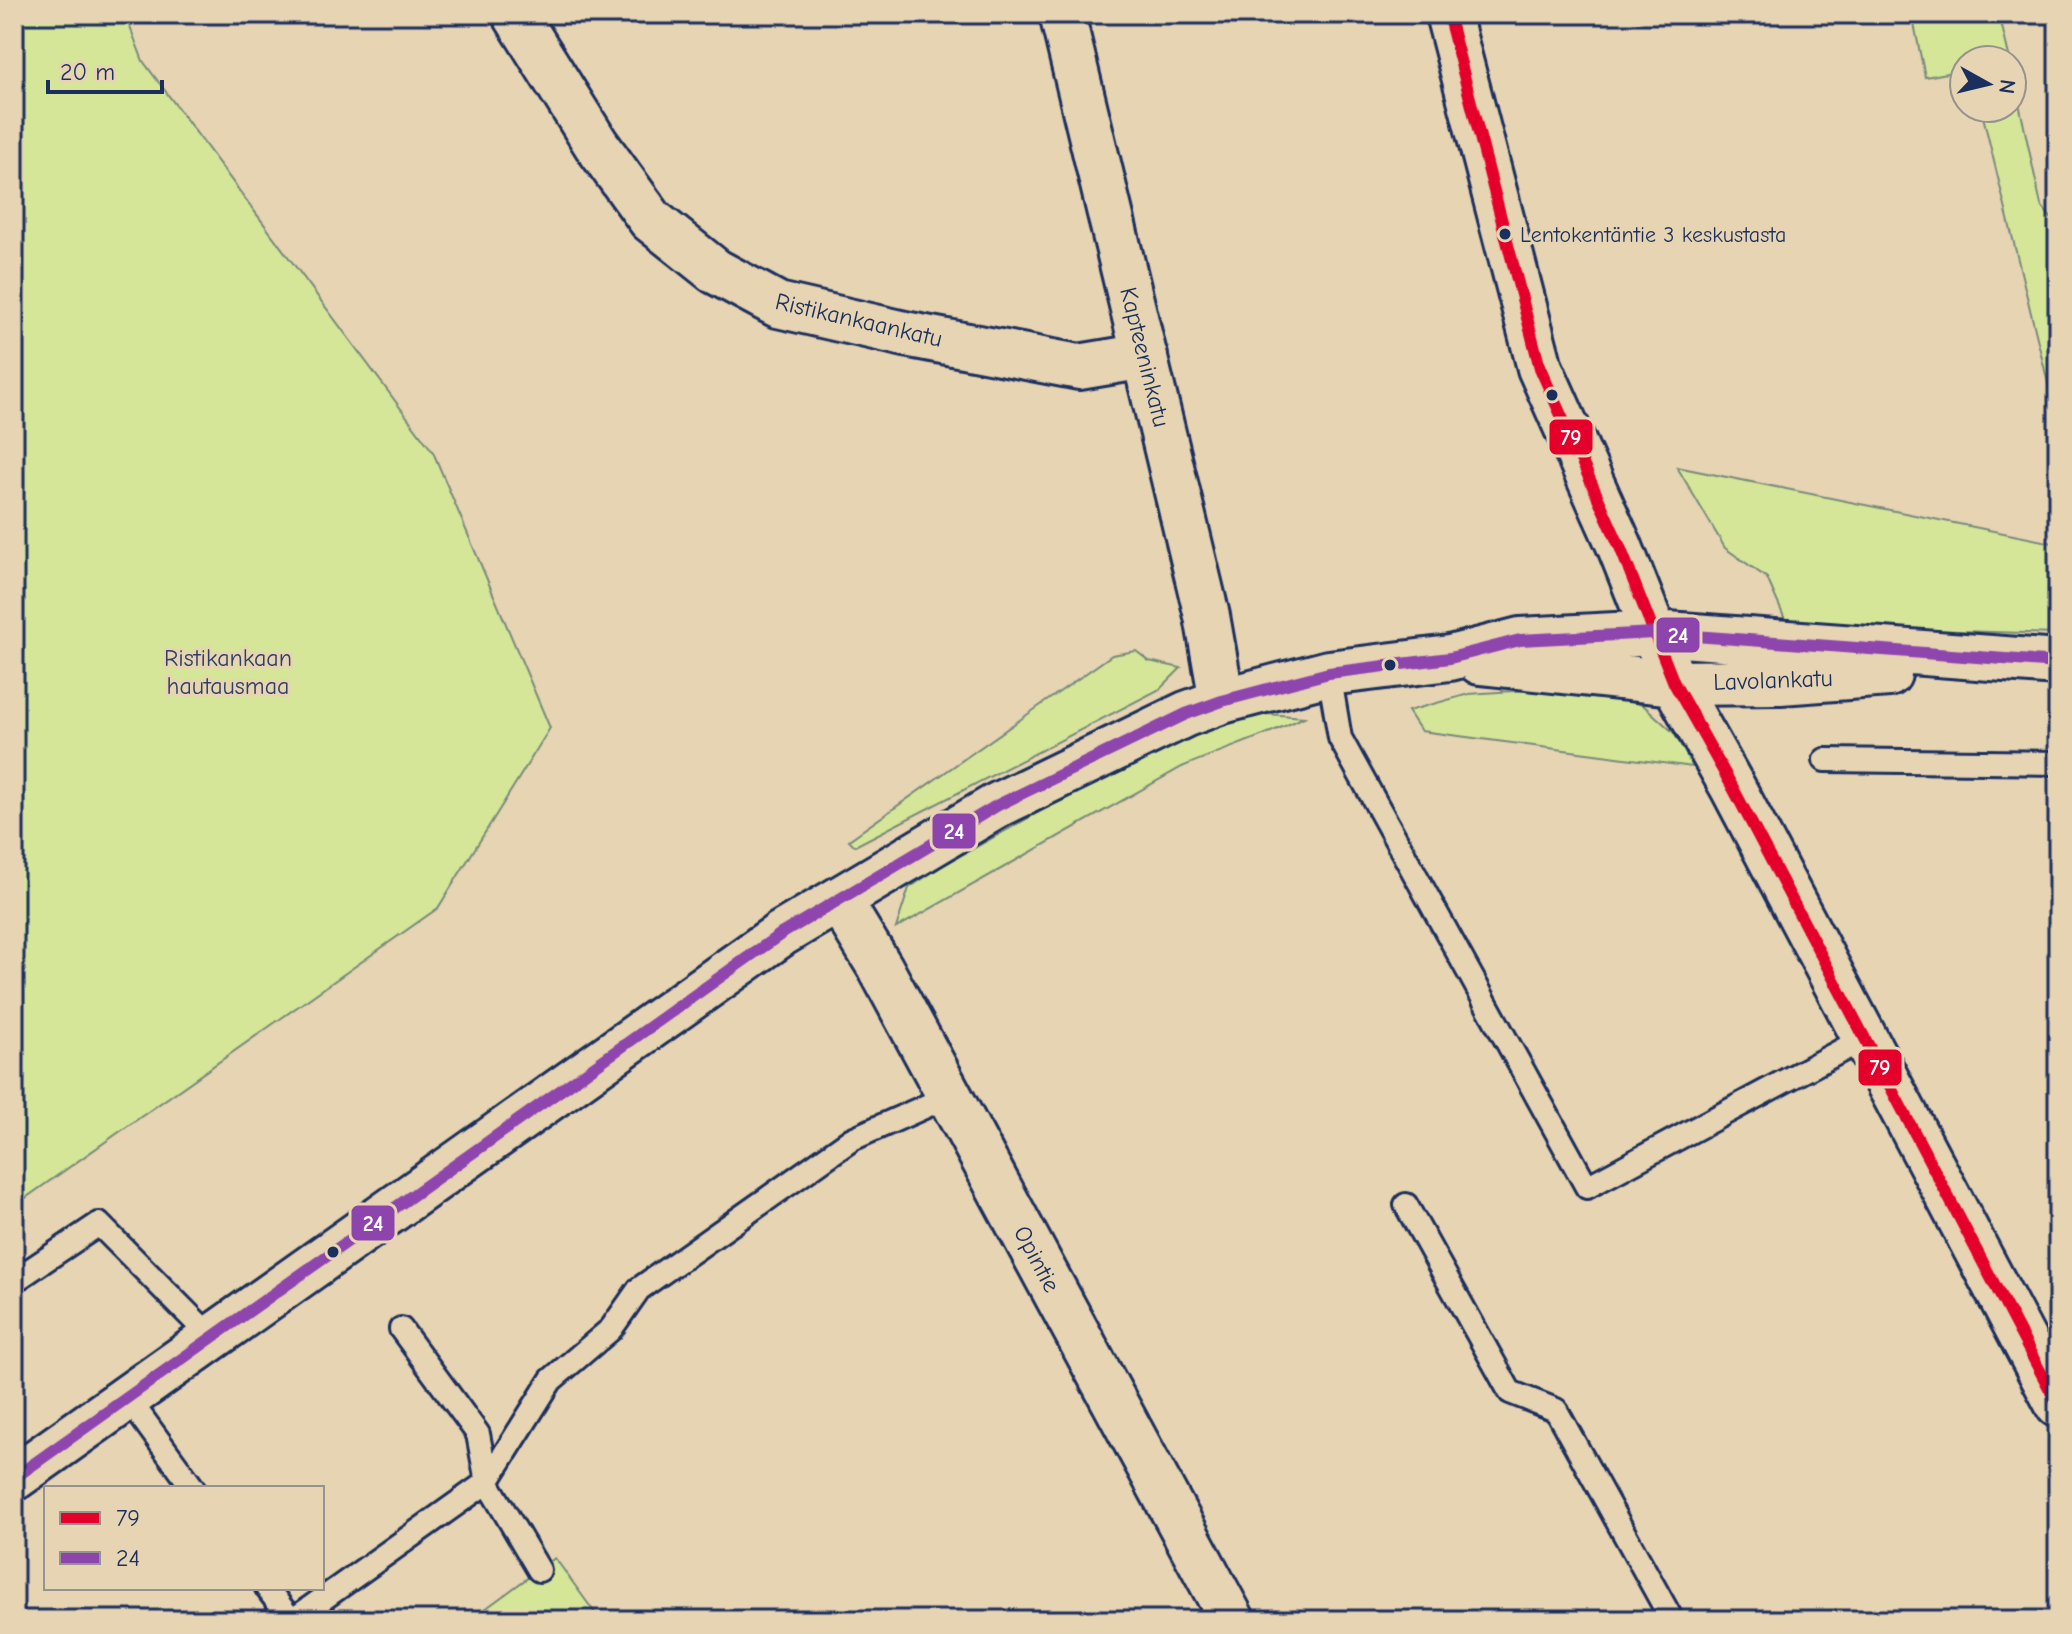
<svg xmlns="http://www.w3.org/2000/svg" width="2072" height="1634" viewBox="0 0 2072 1634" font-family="'Comic Neue',sans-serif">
<rect width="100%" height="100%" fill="#e6d4b2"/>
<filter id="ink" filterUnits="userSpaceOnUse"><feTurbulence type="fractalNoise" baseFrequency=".0125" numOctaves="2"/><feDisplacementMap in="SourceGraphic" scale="16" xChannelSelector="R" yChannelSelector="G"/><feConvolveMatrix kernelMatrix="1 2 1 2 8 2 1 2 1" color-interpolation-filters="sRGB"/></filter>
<g filter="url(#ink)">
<path fill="#d5e699" stroke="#788a7c" stroke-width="2" d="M14 14H125L143 61 433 452 550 728 438 908 14 1206Z
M1912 14H1999L2010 60H1964V70L1925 77Z
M2012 71 2041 205 2058 227V424L1981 108H2012Z
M1677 467 2058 544V634L1788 626 1767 578 1725 548Z
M1136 651 1149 661 1181 668 1160 689 855 846 849 840 1112 655Z
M1528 690H1579L1643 705 1674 733 1693 767 1421 731 1408 711 1469 694Z
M1255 713 1304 717C1265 737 1223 749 1182 767L896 928 909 888 942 866 1156 747Z
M555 1558 600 1620H470Z"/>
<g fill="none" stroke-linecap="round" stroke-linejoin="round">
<g stroke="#1b2f5e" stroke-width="28">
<path id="lane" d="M1329 673 1340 738 1587 1187 1865 1038
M1825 760 2058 763
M1406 1205 1510 1392 1556 1410 1672 1620
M14 1281 99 1224 211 1337
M401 1329 478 1434 487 1482 539 1570
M127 1397 193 1488
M267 1588 291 1620
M293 1620 487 1482 551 1380 611 1329 639 1289 852 1139 949 1096"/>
</g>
<g stroke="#1b2f5e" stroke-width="50">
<path id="street" d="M515 14 596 144 651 220 715 271 778 305 905 334 1079 367 1145 356
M1062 14 1207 616 1222 701
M1674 683 1733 788 2058 1405
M839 900 881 969 1232 1620"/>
</g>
<g stroke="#1b2f5e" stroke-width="50">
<path id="secondary" d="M1448 14 1540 368 1620 547 1674 683
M1480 662 1674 683 1780 682 1889 674
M14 1478 781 934 998 805 1186 714 1222 701 1329 673 1450 658 1520 640 1654 633 2058 663"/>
</g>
<use href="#lane" stroke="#e6d4b2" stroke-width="22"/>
<use href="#street" stroke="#e6d4b2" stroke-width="44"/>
<use href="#secondary" stroke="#e6d4b2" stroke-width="44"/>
<g stroke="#e6d4b2" stroke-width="18">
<path id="bus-1" d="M1448 14 1540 368 1620 547 1674 683 1733 788 2058 1405"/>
</g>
<g stroke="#e6d4b2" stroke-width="18">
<path id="bus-2" d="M14 1478 781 934 998 805 1186 714 1222 701 1329 673 1450 658 1520 640 1654 633 2058 663"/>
</g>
<use href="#bus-1" stroke="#e4002b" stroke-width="12"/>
<use href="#bus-2" stroke="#8e44ad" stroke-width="12"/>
</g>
</g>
<g fill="#1b2f5e" stroke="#e6d4b2" stroke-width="3">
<circle cx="1505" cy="234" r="7"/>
<circle cx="1552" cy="395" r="7"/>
<circle cx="1390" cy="665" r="7"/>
<circle cx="333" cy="1252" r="7"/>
</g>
<g text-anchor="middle" stroke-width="6" stroke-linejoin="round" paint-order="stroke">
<g font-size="22" fill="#1b2f5e" stroke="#e6d4b2" text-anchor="start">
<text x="1520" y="242">Lentokentäntie 3 keskustasta</text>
</g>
<g font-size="24" fill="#1b2f5e" stroke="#e6d4b2">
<text transform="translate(859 320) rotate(13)" y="8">Ristikankaankatu</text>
<text transform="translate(1145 357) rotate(76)" y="8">Kapteeninkatu</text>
<text transform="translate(1773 680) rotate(-2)" y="8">Lavolankatu</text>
<text transform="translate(1037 1259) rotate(62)" y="8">Opintie</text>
</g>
<g font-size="24" fill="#2e4164" stroke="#e6d4b2">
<text x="228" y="666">Ristikankaan<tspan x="228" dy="28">hautausmaa</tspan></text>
</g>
</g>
<g stroke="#e6d4b2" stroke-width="3">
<rect x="1548" y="418" width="46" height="38" rx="8" fill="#e4002b"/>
<rect x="1655" y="616" width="46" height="38" rx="8" fill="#8e44ad"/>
<rect x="931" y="812" width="46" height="38" rx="8" fill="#8e44ad"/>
<rect x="1857" y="1048" width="46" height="39" rx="8" fill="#e4002b"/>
<rect x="350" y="1204" width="46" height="38" rx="8" fill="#8e44ad"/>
</g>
<g font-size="22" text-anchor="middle" font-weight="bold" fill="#fff">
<text x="1571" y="445">79</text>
<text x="1678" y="643">24</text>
<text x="954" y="839">24</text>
<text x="1880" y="1075">79</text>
<text x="373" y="1231">24</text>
</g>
<rect width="2072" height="1634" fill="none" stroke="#e6d4b2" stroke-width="48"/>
<rect x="24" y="24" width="2024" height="1586" fill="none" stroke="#1b2f5e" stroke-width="3" filter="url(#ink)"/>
<rect x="44" y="1486" width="280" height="104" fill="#e6d4b2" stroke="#959290" stroke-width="2"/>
<rect x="60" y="1512" width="40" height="12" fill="#e4002b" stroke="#959290" stroke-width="2"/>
<text x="116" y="1526" font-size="24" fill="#1b2f5e">79</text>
<rect x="60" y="1552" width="40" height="12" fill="#8e44ad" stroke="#959290" stroke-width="2"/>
<text x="116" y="1566" font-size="24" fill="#1b2f5e">24</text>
<g transform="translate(1988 84) rotate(98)"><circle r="38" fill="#e6d4b2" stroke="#959290" stroke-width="2"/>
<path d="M0-6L14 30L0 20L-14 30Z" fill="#1b2f5e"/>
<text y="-12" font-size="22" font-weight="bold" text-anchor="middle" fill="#1b2f5e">N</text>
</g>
<path d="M48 80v12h114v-12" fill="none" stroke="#1b2f5e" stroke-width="4"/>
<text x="60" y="80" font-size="24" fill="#1b2f5e" stroke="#e6d4b2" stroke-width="6" paint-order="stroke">20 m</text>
</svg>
